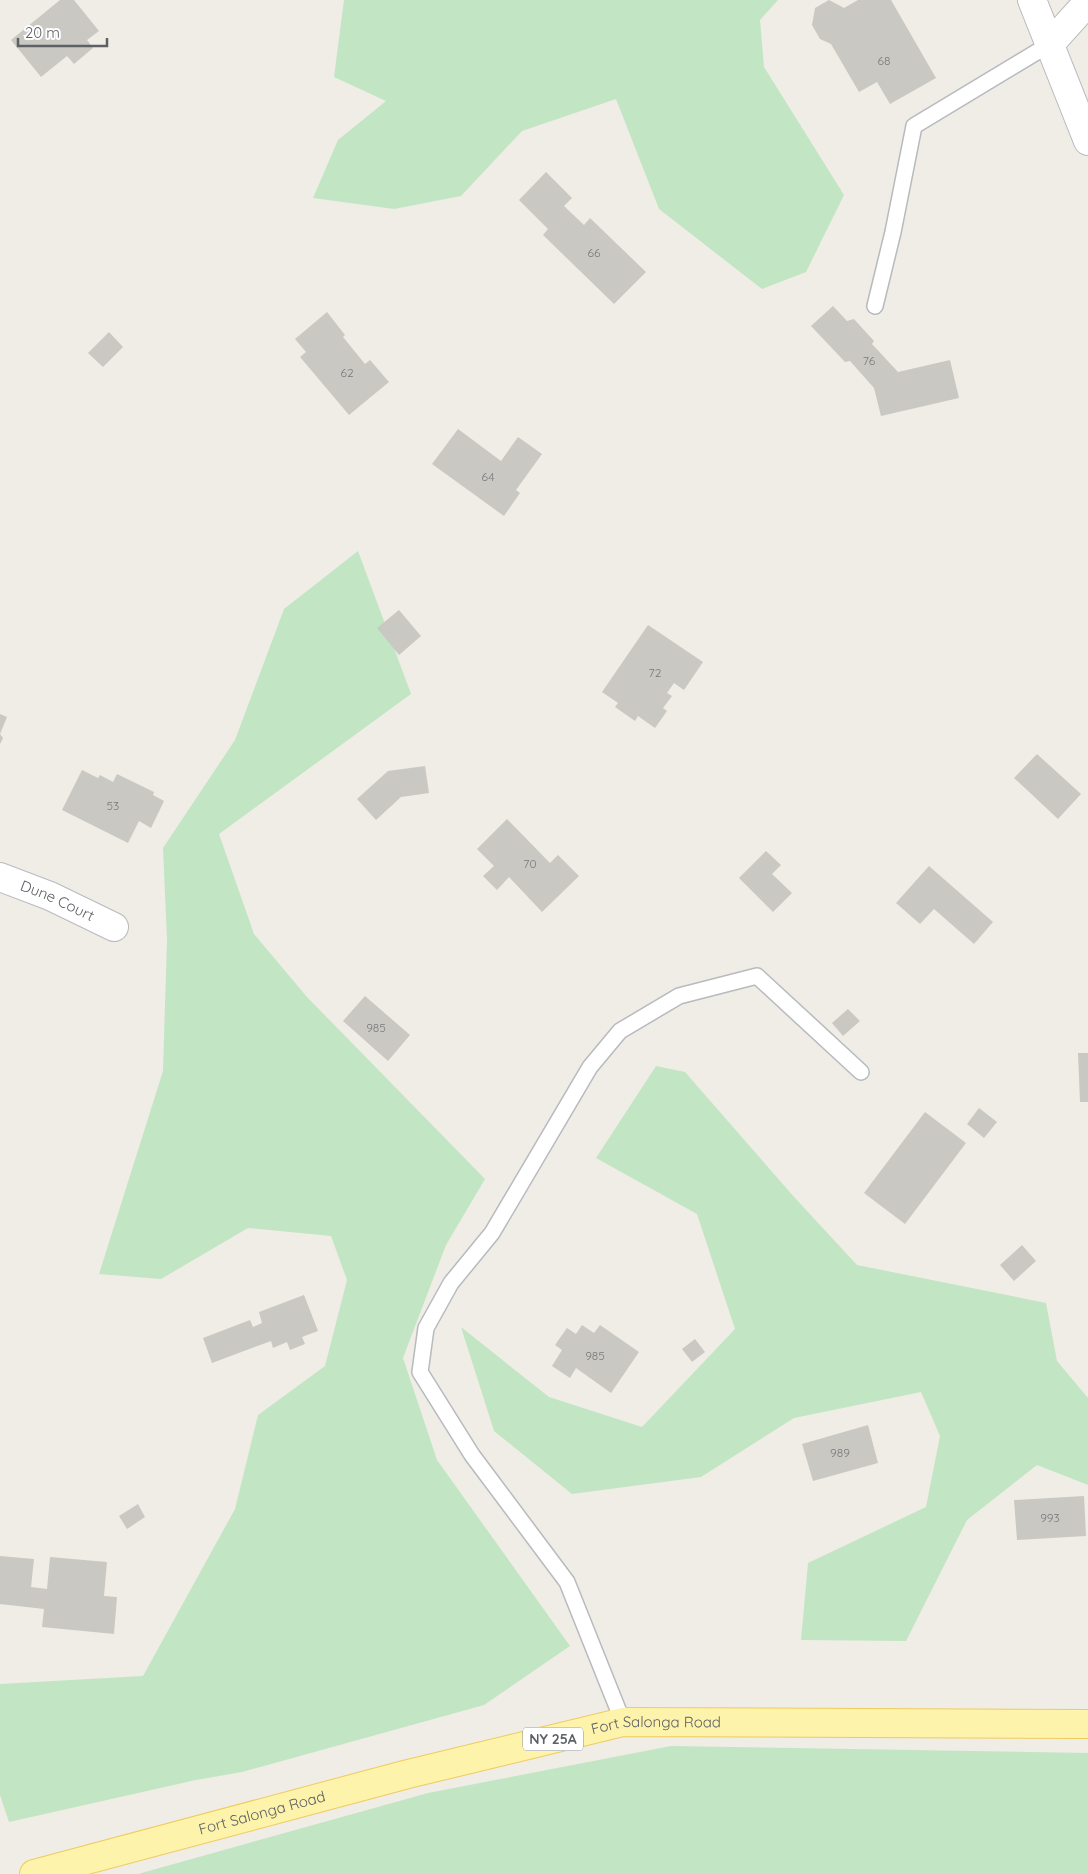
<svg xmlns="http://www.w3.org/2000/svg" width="1088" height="1874" font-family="Quicksand,sans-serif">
	<rect width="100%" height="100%" fill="#efede5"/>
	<path fill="#c2e6c3" d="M344,0H778L760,20L764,67L844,195L806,272L762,289L659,209L616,99L522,131L461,196L394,209L313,198L338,140L386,101L334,77Z
		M358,551L411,694L219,834L254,934L307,997L485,1179L446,1245L403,1358L437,1460L570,1646L484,1705L242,1772L196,1780L9,1822L0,1795V1684L143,1676L235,1509L258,1415L325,1366L347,1280L331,1236L248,1228L161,1279L99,1274L163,1071L167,940L163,848L235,740L284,609Z
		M656,1066L685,1072L795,1198L857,1265L1046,1303L1057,1361L1088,1398V1485L1037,1465L967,1520L906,1641L801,1640L808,1563L926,1507L940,1436L921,1392L794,1418L701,1477L572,1494L494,1431L461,1327L549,1397L642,1427L735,1329L697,1214L596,1158Z
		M671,1746L1088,1753V1874H138L428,1793Z"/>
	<path fill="#cac8c2" d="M60,0H74L99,31L87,40L93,48L74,64L67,56L41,77L11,40Z
		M829,0L844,8L858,0H891L936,78L890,104L877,82L859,92L831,44L820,39L812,25L815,8Z
		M546,172L572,198L564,206L584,225L590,218L646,272L614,304L543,235L548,229L519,200Z
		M833,306L847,321L854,319L874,341L872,344L898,372L950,360L959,398L881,416L874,388L850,361L845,362L811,326Z
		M327,312L345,335L343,337L365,364L370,360L389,382L349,415L300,357L306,352L295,339Z
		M109,332L123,347L103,367L88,353Z
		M458,429L501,461L518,437L542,454L516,490L520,493L504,516L432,464Z
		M399,610L421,636L399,655L377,628Z
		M648,625L703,662L684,690L674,683L667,693L672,696L663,708L667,711L655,728L638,716L635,721L615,707L618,703L602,692Z
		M0,714L7,717L0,734L3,738L0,744Z
		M1037,754L1081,794L1058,819L1014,778Z
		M425,766L429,793L401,797L376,820L357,799L388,771Z
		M82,770L98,778L100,775L113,782L117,774L154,792L153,795L164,801L151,828L139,821L128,843L62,810Z
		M507,819L550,863L558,855L579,876L542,912L509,877L497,890L483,876L494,866L477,849Z
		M766,851L781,865L772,874L792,893L773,912L739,878Z
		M929,866L993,922L974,944L934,909L920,924L896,903Z
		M365,996L410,1035L388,1061L343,1021Z
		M848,1009L860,1021L843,1036L832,1023Z
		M1078,1053H1088V1102H1080Z
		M979,1108L997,1122L984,1138L967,1124Z
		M925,1112L966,1143L905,1224L864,1193Z
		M1022,1245L1036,1261L1014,1281L1000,1265Z
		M304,1295L318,1331L302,1337L305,1344L290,1350L287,1342L273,1348L271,1341L212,1363L203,1338L250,1320L253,1327L262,1323L259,1312Z
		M582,1325L594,1333L600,1325L639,1352L611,1393L576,1368L570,1378L552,1366L562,1350L555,1345L567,1328L576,1334Z
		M695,1339L705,1352L692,1362L682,1349Z
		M868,1425L878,1463L813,1481L802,1444Z
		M1084,1496L1086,1536L1017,1540L1014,1500Z
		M138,1504L145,1517L127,1529L119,1516Z
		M0,1556L34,1559L31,1587L47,1589L50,1557L107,1562L104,1596L117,1597L114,1634L42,1627L44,1609L0,1604Z"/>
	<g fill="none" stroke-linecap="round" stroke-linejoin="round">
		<defs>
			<path id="service" d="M875,306L893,232L914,126L1050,44
				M623,1722L567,1582L472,1455L420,1372L426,1328L451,1283L492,1233L590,1067L620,1031L679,996L757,976L861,1072"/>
			<g id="minor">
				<path d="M1050,44L1088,2"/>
				<path id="s1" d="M0,877L50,896L114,927"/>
			</g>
			<path id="tertiary" d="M1032,0L1088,141"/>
			<g id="primary">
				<path id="s2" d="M34,1874L408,1774L623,1722L1088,1724"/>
			</g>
		</defs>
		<use href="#service" stroke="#b7babe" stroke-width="18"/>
		<use href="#minor" stroke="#b7babe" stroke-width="30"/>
		<use href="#tertiary" stroke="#b7babe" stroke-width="30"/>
		<use href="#primary" stroke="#efcb5d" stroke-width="30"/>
		<use href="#service" stroke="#fff" stroke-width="15"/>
		<use href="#minor" stroke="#fff" stroke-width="28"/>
		<use href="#tertiary" stroke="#fff" stroke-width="28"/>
		<use href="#primary" stroke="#fef3ab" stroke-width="28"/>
	</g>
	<g text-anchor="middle" stroke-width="5" stroke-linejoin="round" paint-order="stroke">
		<g font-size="12" fill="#787a7c">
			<text x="884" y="65">68</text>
			<text x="594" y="257">66</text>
			<text x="869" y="365">76</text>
			<text x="347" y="377">62</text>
			<text x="488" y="481">64</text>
			<text x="655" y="677">72</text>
			<text x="113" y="810">53</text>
			<text x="530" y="868">70</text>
			<text x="376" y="1032">985</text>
			<text x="595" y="1360">985</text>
			<text x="840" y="1457">989</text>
			<text x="1050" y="1522">993</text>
		</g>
		<rect fill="#fff" stroke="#8e9093" stroke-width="1" x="523" y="1727.5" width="60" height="23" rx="4"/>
		<g font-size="14" font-weight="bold" fill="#5d6065">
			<text x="553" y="1744">NY 25A</text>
		</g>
		<g font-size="15" fill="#5d6065" stroke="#fff">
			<text dy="5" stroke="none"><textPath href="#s1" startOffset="62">Dune Court</textPath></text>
			<text dy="5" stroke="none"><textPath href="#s2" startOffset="641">Fort Salonga Road</textPath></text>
			<text dy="5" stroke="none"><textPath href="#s2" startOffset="236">Fort Salonga Road</textPath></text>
		</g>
	</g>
	<path d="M18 38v8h89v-8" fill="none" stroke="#5d6065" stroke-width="2.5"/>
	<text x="25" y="38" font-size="15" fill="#5d6065" stroke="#ffffff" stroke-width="4" paint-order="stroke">20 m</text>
</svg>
